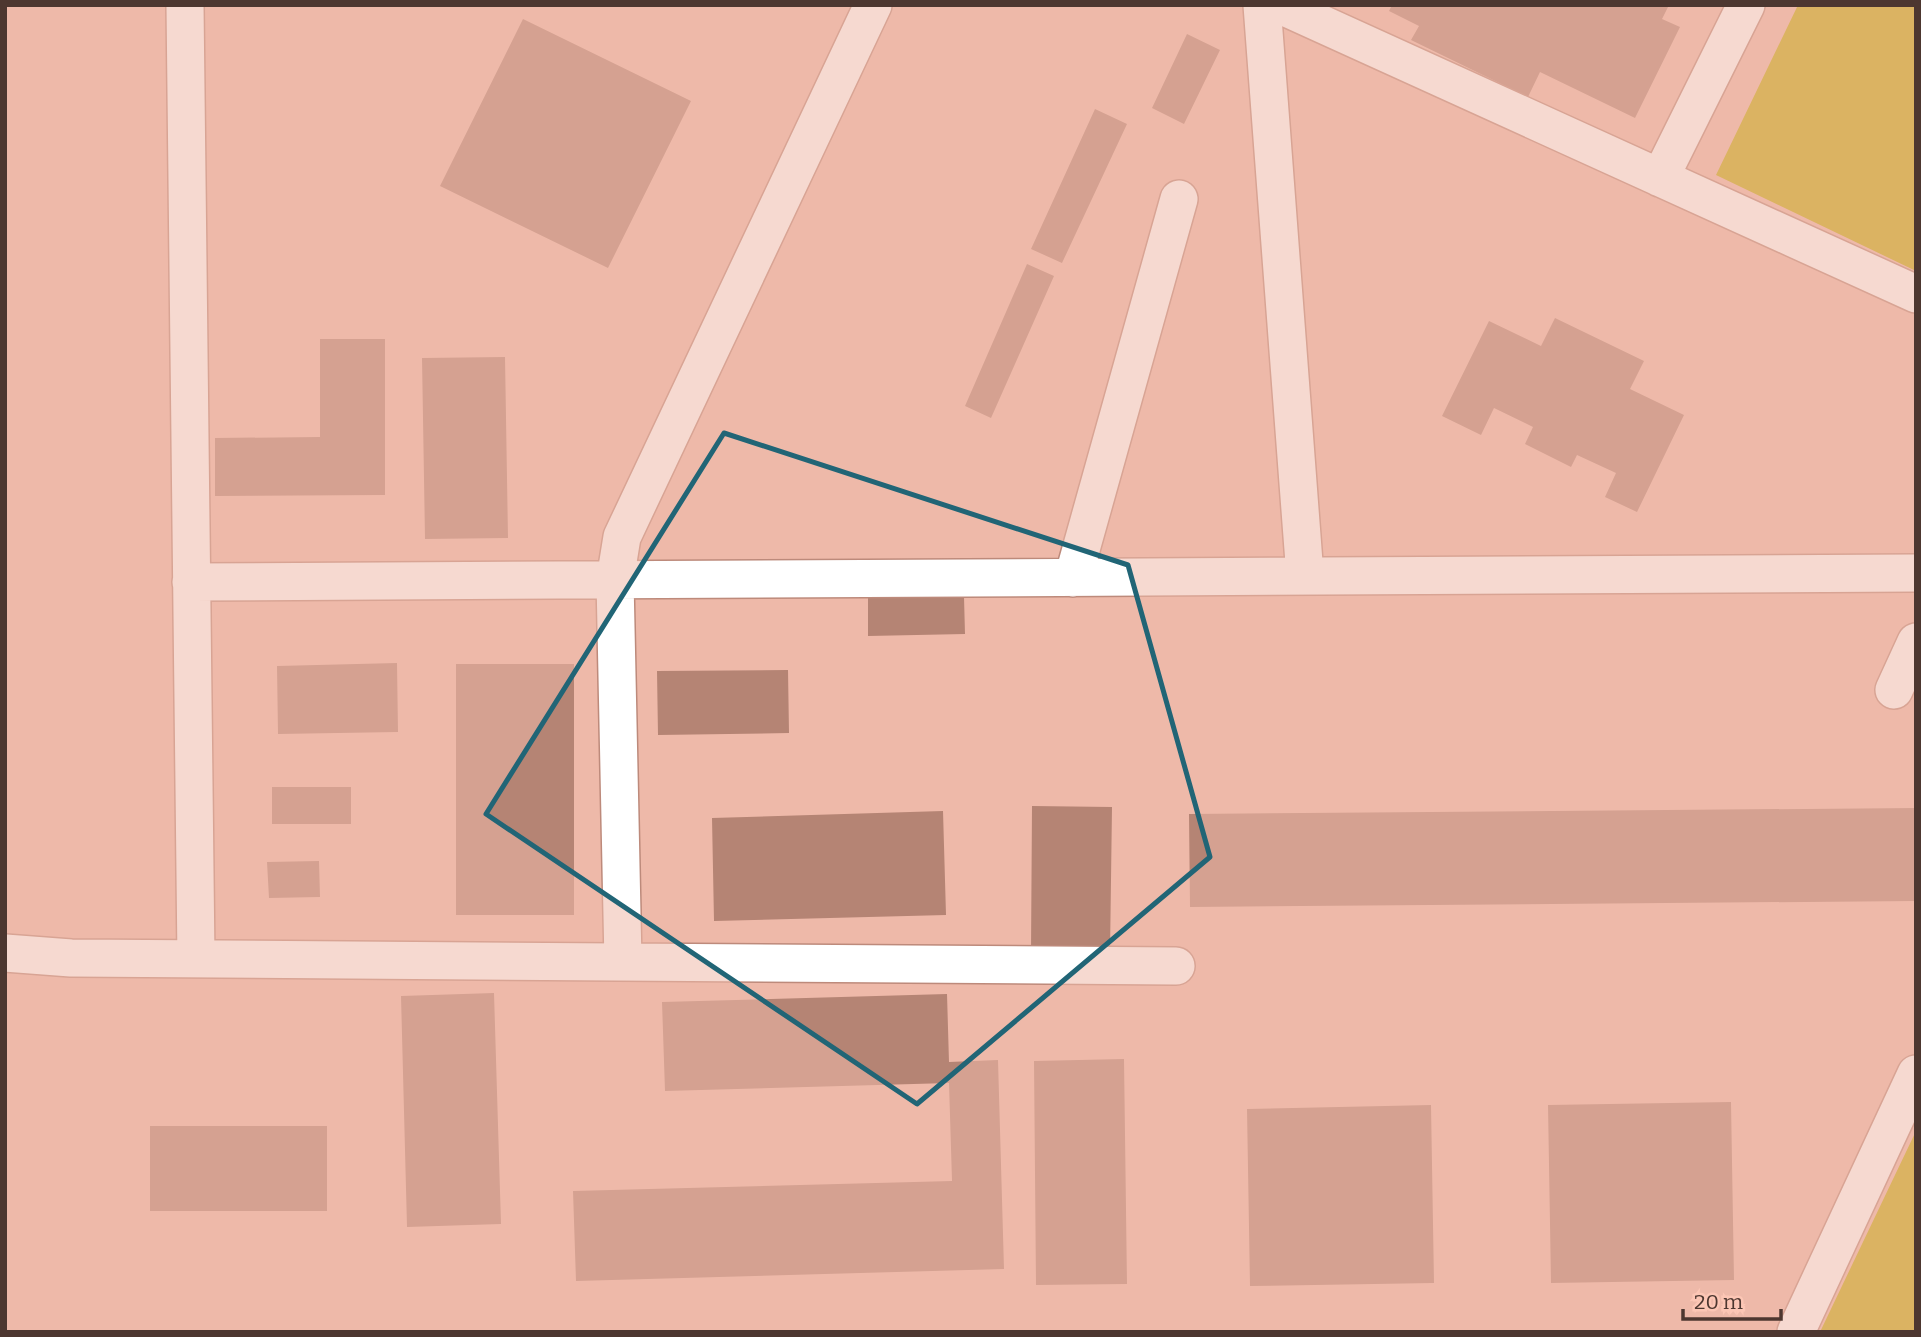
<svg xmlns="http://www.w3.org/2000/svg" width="1921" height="1337" font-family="Bitter,serif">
	<rect width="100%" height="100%" fill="#eeb9a9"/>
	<path fill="#c3aa0d" d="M1798,5H1916V271L1716,175Z
		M1916,1131V1332H1820Z"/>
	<path fill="#b58474" d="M1392,5H1669L1662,19L1680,27L1635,118L1540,72L1528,97L1411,40L1419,26L1389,11Z
		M523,19L691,101L608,268L440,186Z
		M1187,34L1220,50L1184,124L1152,108Z
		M1095,109L1127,124L1062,263L1031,249Z
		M1027,264L1054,276L991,418L965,406Z
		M1555,318L1644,361L1630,389L1684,415L1637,512L1605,497L1616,473L1577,455L1571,467L1525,444L1533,427L1494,408L1481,435L1442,416L1489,321L1541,346Z
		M320,339H385V495L215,496V438L320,437Z
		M505,357L508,538L425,539L422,358Z
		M964,597L965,634L868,636V598Z
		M397,663L398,732L278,734L277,666Z
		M456,664H574V915H456Z
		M788,670L789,733L658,735L657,671Z
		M272,787H351V824H272Z
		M1032,806L1112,807L1110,952L1031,951Z
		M1916,808V901L1190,907L1189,814Z
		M943,811L946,915L714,921L712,818Z
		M319,861L320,897L269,898L267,862Z
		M494,993L501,1224L407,1227L401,996Z
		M947,994L949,1062L998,1060L1004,1269L576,1281L573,1191L952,1181L949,1083L665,1091L662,1002Z
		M1124,1059L1127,1284L1036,1285L1034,1061Z
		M1731,1102L1734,1280L1551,1283L1548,1105Z
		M1431,1105L1434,1283L1250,1286L1247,1109Z
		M150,1126H327V1211H150Z"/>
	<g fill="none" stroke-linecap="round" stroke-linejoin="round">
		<defs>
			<path id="minor" d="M185,5L196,959
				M1262,5L1305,576
				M1280,5L1916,294
				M1660,178L1746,5
				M1073,578L1179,199
				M191,582L1916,573
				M1894,690L1916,642
				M5,953L71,958L1176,966
				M623,962L615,580L622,537L873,5
				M1796,1332L1916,1074"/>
		</defs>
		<use href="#minor" stroke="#bd8a7b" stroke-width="40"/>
		<use href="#minor" stroke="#fff" stroke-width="37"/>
	</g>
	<path d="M0 0H1921V1337H0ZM724,433L1128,565L1210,857L917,1104L486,814Z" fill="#eeb9a9" fill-opacity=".55" fill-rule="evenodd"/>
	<path fill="none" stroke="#216576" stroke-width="5" stroke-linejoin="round" d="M724,433L1128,565L1210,857L917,1104L486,814Z"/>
	<rect width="1921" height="1337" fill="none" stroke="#4d3730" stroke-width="14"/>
	<path d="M1683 1309v10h98v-10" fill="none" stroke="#4d3730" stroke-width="3.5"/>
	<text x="1694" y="1309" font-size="21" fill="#4d3730" stroke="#fcc6b5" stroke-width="5" paint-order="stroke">20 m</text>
</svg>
